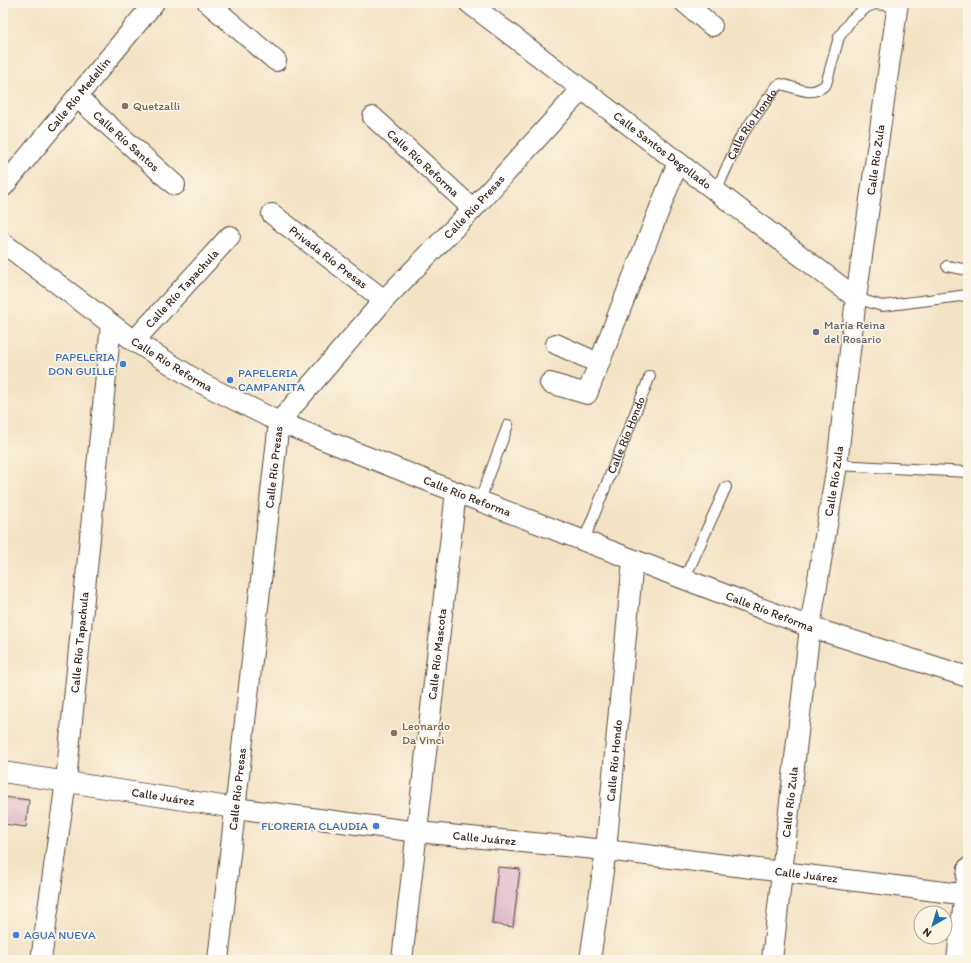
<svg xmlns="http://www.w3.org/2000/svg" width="971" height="963" font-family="Itim,sans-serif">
	<rect width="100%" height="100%" fill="#fcf5e5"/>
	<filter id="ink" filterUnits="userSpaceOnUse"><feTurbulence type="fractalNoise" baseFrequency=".025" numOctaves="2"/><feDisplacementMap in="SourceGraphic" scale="8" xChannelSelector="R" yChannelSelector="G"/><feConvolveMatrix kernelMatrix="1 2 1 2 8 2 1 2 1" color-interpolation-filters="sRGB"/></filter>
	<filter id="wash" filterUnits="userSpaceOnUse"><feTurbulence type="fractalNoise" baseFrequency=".012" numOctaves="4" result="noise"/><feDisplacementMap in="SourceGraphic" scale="16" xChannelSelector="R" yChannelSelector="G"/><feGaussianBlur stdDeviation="0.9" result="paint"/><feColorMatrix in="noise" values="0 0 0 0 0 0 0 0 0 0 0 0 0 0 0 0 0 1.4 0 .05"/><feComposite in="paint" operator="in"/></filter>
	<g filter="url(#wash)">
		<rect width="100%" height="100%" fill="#f3e3c5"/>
		<g id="blocks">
			<path fill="#d6aac3" d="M3,797L29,800L26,827L3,824Z
				M498,867L520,869L513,927L492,924Z"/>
		</g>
	</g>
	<g filter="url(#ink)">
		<use href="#blocks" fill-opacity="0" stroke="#574637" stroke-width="1"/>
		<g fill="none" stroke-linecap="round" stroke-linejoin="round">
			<defs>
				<g id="lane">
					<path id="s1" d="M716,191L741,136L777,86L781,84C798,88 812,98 826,84L839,37L851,20L867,7L875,4L897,6"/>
					<path d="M947,266L968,270"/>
					<path d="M856,298L882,306L968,295"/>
					<path d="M837,465L968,472"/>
					<path d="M480,500L508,425"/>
					<path id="s2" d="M584,540L650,376"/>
					<path d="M684,580L726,487"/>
				</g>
				<g id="street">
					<path d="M208,3L276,61"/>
					<path id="s3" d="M469,3L856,298"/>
					<path d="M685,3L712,26"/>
					<path id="s4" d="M77,97L175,185"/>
					<path id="s5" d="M373,117L473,209"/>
					<path id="s6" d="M3,187L154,3"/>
					<path id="s7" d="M272,214L384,300"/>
					<path id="s8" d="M3,243L134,341L201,383L279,422L456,492L810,627L968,677"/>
					<path id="s9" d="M134,341L230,236"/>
					<path d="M556,344L598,363"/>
					<path d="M550,383L587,394L678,162"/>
					<path id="s10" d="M3,772L235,808L418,832L606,850L968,895"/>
					<path id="s11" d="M41,960L66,781L111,324"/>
					<path id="s12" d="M218,960L279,422L384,300L473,209L582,89"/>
					<path id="s13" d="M402,960L456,492"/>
					<path id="s14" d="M590,960L606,850L633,560"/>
					<path id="s15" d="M772,960L810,627L837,465L856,298L898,3"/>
					<path d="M957,960L968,868"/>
				</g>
			</defs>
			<use href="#lane" stroke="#574637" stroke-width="12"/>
			<use href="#street" stroke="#574637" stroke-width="22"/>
			<use href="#lane" stroke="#fff" stroke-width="10"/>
			<use href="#street" stroke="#fff" stroke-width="20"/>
		</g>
	</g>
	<g fill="#8d6e63" stroke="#fcf5e5" stroke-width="1.5">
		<circle cx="125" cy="106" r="4"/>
		<circle cx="394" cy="733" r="4"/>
	</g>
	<circle fill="#6b7280" stroke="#fcf5e5" stroke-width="1.5" cx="816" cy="332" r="4"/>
	<g fill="#3f7fe0" stroke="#fcf5e5" stroke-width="1.5">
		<circle cx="123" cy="364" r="4"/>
		<circle cx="230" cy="380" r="4"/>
		<circle cx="376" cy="826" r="4"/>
		<circle cx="16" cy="935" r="4"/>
	</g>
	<g text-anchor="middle" stroke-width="3.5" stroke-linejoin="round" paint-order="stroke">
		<g font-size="12" fill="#3b2a1e" stroke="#fcf5e5">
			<text dy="4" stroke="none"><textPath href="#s6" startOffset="119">Calle Río Medellín</textPath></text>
			<text dy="4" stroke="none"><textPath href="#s1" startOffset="76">Calle Río Hondo</textPath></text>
			<text dy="4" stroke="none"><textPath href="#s4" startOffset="66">Calle Río Santos</textPath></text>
			<text dy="4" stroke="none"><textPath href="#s3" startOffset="243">Calle Santos Degollado</textPath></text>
			<text dy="4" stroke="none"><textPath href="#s15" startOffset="807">Calle Río Zula</textPath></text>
			<text dy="4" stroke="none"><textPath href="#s5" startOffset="68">Calle Río Reforma</textPath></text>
			<text dy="4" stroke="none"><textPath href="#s12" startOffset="832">Calle Río Presas</textPath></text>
			<text dy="4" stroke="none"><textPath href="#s7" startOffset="71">Privada Río Presas</textPath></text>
			<text dy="4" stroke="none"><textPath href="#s9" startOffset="71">Calle Río Tapachula</textPath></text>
			<text dy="4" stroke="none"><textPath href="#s8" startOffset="208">Calle Río Reforma</textPath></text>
			<text dy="4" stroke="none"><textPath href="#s2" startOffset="113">Calle Río Hondo</textPath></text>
			<text dy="4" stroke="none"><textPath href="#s12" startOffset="496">Calle Río Presas</textPath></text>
			<text dy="4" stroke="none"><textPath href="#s15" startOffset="483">Calle Río Zula</textPath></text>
			<text dy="4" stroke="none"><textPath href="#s8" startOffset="532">Calle Río Reforma</textPath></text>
			<text dy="4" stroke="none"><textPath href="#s8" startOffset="856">Calle Río Reforma</textPath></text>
			<text dy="4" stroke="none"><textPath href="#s11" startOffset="320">Calle Río Tapachula</textPath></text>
			<text dy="4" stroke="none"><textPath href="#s13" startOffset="308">Calle Río Mascota</textPath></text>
			<text dy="4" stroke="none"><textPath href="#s14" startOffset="201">Calle Río Hondo</textPath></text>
			<text dy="4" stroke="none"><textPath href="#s12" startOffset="172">Calle Río Presas</textPath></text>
			<text dy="4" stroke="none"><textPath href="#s10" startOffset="162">Calle Juárez</textPath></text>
			<text dy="4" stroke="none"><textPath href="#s15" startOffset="159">Calle Río Zula</textPath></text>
			<text dy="4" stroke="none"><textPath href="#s10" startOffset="486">Calle Juárez</textPath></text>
			<text dy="4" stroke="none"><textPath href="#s10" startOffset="810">Calle Juárez</textPath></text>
		</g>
		<g font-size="12" fill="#785e54" stroke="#fcf5e5" text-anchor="start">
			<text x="133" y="110">Quetzalli</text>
			<text x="402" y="730">Leonardo<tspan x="402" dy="14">Da Vinci</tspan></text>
		</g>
		<g font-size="12" fill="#5b616d" stroke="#fcf5e5" text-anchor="start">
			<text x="824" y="329">María Reina<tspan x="824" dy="14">del Rosario</tspan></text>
		</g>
		<g font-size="12" fill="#366cbe" stroke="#fcf5e5" text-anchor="end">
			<text x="115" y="361">PAPELERIA<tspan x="115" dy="14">DON GUILLE</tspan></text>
			<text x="238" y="377" text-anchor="start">PAPELERIA<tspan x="238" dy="14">CAMPANITA</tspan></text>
			<text x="368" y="830">FLORERIA CLAUDIA</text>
			<text x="24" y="939" text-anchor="start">AGUA NUEVA</text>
		</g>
	</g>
	<rect width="971" height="963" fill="none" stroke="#fcf5e5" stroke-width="16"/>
	<g transform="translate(933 925) rotate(218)"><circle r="19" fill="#fcf5e5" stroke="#afa495"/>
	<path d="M0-3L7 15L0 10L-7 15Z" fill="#1f6fb2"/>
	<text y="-6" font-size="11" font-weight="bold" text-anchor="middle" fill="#3b2a1e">N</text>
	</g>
</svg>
